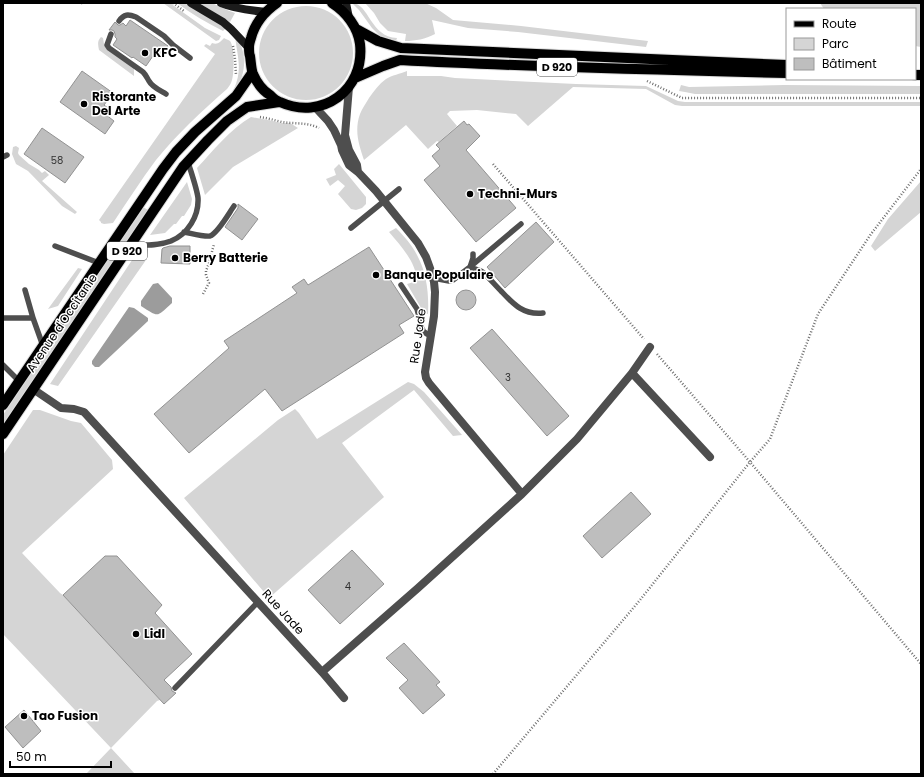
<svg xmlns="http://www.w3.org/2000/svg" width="924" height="777" font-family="Poppins,sans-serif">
	<rect width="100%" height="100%" fill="#fff"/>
	<path fill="#d5d5d5" d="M163,3H170L205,28L221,36L219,40L216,41Z
		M177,3H186L205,15L226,28L223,31C207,23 192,14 177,3Z
		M199,3H212L227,10L235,13L230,22Z
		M352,3C369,3 370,37 397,38L396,41L387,39L380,36L372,28L359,10Z
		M365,3H425L436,8L453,20L521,26L648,41L646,47L518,32L468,28L432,20L435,34C425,39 416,41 405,41L406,34L388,31L380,23L374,13Z
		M820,3H921V47L915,46V9H824Z
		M259 53a47 47 0 1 1 94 0a47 47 0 1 1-94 0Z
		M235,36C248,51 246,73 236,90L234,89C243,69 237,55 235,36Z
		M101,37L103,38L104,44L108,50L134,68V76L99,50C98,45 97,41 101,37Z
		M224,38C225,39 229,40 230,41C235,47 234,73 232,80C231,84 229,86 227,89C202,111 177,134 156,160C141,180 127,202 113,223L104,224L101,223V222L99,220L215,54L204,46L206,44L210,46L212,43C218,45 220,42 224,38Z
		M407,71V76H441L455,78L576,84L646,86L678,101L685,102H921V106H682L675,105L646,89L573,87L528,126L516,114L477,110L450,111L447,114L457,126L439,142L437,141L428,149L406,125L364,160C359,145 354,131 360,114C362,109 366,103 369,98C374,91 379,84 386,79C392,75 400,74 407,71Z
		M681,85L689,87L784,85L921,86V94H695L685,92L679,91Z
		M251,117L268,120L282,123H290L298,128L233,167L205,195L197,168C213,151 230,129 251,117Z
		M16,146L19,148L18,153L19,155L29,164L39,170L42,173L45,171L49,175L42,181L77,212L75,214L62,206L28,171L16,164L12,154L13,147Z
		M339,164L366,197V204L362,208L356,210L351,209L338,194L345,186L338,180L330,186L326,179L336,175L334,169Z
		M921,181V212L875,251L871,246L888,219Z
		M187,182L192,199L191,205L184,216H182L176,224H174L165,233L150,235Z
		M143,207L148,210L3,424V415Z
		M396,228C404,236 412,245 417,255C427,273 429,295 428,314L424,313L407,284L417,281C416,262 401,246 389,232Z
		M140,248L148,249L146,260L58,386L50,384Z
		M78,268L82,269L58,306L48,309Z
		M408,382L414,384L424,392L462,435L453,436L414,390L342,443L384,497L269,598L184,498L278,420L295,409L299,413L317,439Z
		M33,410H40L71,421L81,423L112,460L113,469L22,553L60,593L63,595L160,700L157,701L111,748L135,774H86L111,748L3,634V455Z"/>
	<path fill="#9c9c9c" d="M158,283L172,298V303C156,317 160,318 141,306V301L153,284Z
		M129,307L134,308L148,318V321L99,367H95L92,364V361Z"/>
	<path fill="#bebebe" stroke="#929292" d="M130,20L168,46L160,57L155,53L146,66L133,57L132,58L113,45L117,39L115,37V34L114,31L112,30H109L115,22L118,25H120L123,23L126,26Z
		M82,71L113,93L104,105L109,109L105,114L114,121L105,134L60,102Z
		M464,121L467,125L469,124L480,136L466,150L516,208L476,242L424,180L440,166L432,156L440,149L436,145Z
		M42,128L84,157L65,183L24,154Z
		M238,204L258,219L242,240L225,227L238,208Z
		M536,222L554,242L505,288L487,267Z
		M170,246H190V264L161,263L162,249L163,248Z
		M369,247L414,316L399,325L404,333L282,411L265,389L189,453L154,414L229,348L224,341L297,293L292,287L304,279L308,285Z
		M456 300a10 10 0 1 1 20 0a10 10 0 1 1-20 0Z
		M492,329L569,416L547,436L470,348Z
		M631,492L651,514L602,558L583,536Z
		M352,550L384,584L340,624L308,590Z
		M105,556H117L162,605L155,613L192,654L164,680L171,687L172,691L176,693L164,704L63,595Z
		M404,643L440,682L436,685L445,695L423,714L399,688L408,680L386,658Z
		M24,710L41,731L23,748L5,727Z"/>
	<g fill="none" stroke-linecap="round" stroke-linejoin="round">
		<defs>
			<path id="primary" d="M277,3C264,12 255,23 251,38C250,41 249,44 249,47C249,50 249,54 250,56C251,62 251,69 253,74C257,83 262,90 270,95C273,98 276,101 280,102C322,121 365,90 360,44C358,27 346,12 332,3
				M356,29L378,41L401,48L787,65
				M915,75H921
				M355,78L383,66L400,60C529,67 658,70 787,73
				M3,405L163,169L176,152L195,132L236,96L252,73
				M3,434L183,167L208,140L227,121L247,107L279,102"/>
		</defs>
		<use href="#primary" stroke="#dbdbdb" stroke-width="12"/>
		<path stroke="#707070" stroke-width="2.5" stroke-dasharray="1 2" stroke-linecap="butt" d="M82,3L83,4
			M173,3L184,11
			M233,46L235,59L236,75
			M647,81L682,98H921
			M260,117C267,118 274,120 282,122C294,124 307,122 319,128
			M493,164L644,339
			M203,294L209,283L206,275V271L209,263L214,244
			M657,354L750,462L921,664
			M493,774L640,600L750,462L770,439L818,314L871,234L921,169"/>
		<path stroke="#4e4e4e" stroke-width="5.5" d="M119,21C124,14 128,14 136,17L164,36L173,45L190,58
			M111,34L107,45L109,48L143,72C146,75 147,78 149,81C152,87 161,91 166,94
			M3,157L7,155
			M351,228L399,189
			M184,232C190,233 204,237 210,236C218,233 229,213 234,206
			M131,245C144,245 158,246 171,241C188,234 199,216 198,198C197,189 191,172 188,162
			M55,246L99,263
			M470,267L481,271L484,273C490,279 496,286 502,292C514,305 524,315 543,313
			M470,267L521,224
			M433,278L449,281L453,280L470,267L473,258V254
			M401,285L417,309L423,331L427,334L431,335
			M25,290L33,318
			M3,318H33L43,346
			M3,365L19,381
			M175,688L258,602"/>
		<path stroke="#4e4e4e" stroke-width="8" d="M349,87L345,135L349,150L357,165L358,172
			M315,107L328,121L334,130L341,145L342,150L349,165L358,172L376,191L418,243L426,257L430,268L434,282L435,292L434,316L425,372L426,378L429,383L522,494
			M632,373L710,457
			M33,389L61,408L74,409L84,412L322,672L344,698
			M322,672L418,588L522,494L577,439L632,373L650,347"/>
		<path stroke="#1b1b1b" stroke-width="8" d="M191,3L223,22L231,29L248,47
			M221,3C235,9 250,10 265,12
			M346,3L349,18"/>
		<use href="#primary" stroke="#000" stroke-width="10"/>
	</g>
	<g fill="#000" stroke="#fff" stroke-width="1.5">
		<circle cx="145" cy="53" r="4"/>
		<circle cx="84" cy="104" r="4"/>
		<circle cx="470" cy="194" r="4"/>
		<circle cx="175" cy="258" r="4"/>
		<circle cx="376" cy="275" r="4"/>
		<circle cx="136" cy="634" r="4"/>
		<circle cx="24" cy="716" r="4"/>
	</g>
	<g text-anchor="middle" stroke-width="3" stroke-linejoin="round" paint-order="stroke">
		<g font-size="10" fill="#303030">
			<text x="57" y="164">58</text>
			<text x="508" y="381">3</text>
			<text x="348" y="590">4</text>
		</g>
		<g fill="#fff" stroke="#4c4c4c" stroke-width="1">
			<rect x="537" y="58" width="40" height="18" rx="3"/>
			<rect x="107" y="242" width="40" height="18" rx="3"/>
		</g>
		<g font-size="11" font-weight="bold" fill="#000">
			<text x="557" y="71">D 920</text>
			<text x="127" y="255">D 920</text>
		</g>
		<g font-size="12" font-weight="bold" fill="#000" stroke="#fff" text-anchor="start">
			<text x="153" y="57">KFC</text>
			<text x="92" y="101">Ristorante<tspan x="92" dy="14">Del Arte</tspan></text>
			<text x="478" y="198">Techni-Murs</text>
			<text x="183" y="262">Berry Batterie</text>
			<text x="384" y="279">Banque Populaire</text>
			<text x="144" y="638">Lidl</text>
			<text x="32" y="720">Tao Fusion</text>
		</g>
		<g font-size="12" fill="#000" stroke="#fff">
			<text transform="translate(62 323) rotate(-56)" y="4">Avenue d'Occitanie</text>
			<text transform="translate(418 336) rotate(-82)" y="4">Rue Jade</text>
			<text transform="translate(283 612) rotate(48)" y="4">Rue Jade</text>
		</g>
	</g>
	<rect width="924" height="777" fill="none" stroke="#000000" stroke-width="8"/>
	<rect x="786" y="8" width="130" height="72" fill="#ffffff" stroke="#999999"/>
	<rect x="794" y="21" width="20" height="6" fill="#000000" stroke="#999999"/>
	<text x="822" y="28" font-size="12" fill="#000000">Route</text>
	<rect x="794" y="38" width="20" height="12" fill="#d5d5d5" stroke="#999999"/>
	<text x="822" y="48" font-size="12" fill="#000000">Parc</text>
	<rect x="794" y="58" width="20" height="12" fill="#bebebe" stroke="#999999"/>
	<text x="822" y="68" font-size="12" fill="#000000">Bâtiment</text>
	<path d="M10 761v6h101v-6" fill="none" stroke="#000000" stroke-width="2"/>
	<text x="16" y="761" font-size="12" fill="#000000" stroke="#ffffff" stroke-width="3" paint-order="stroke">50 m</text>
</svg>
